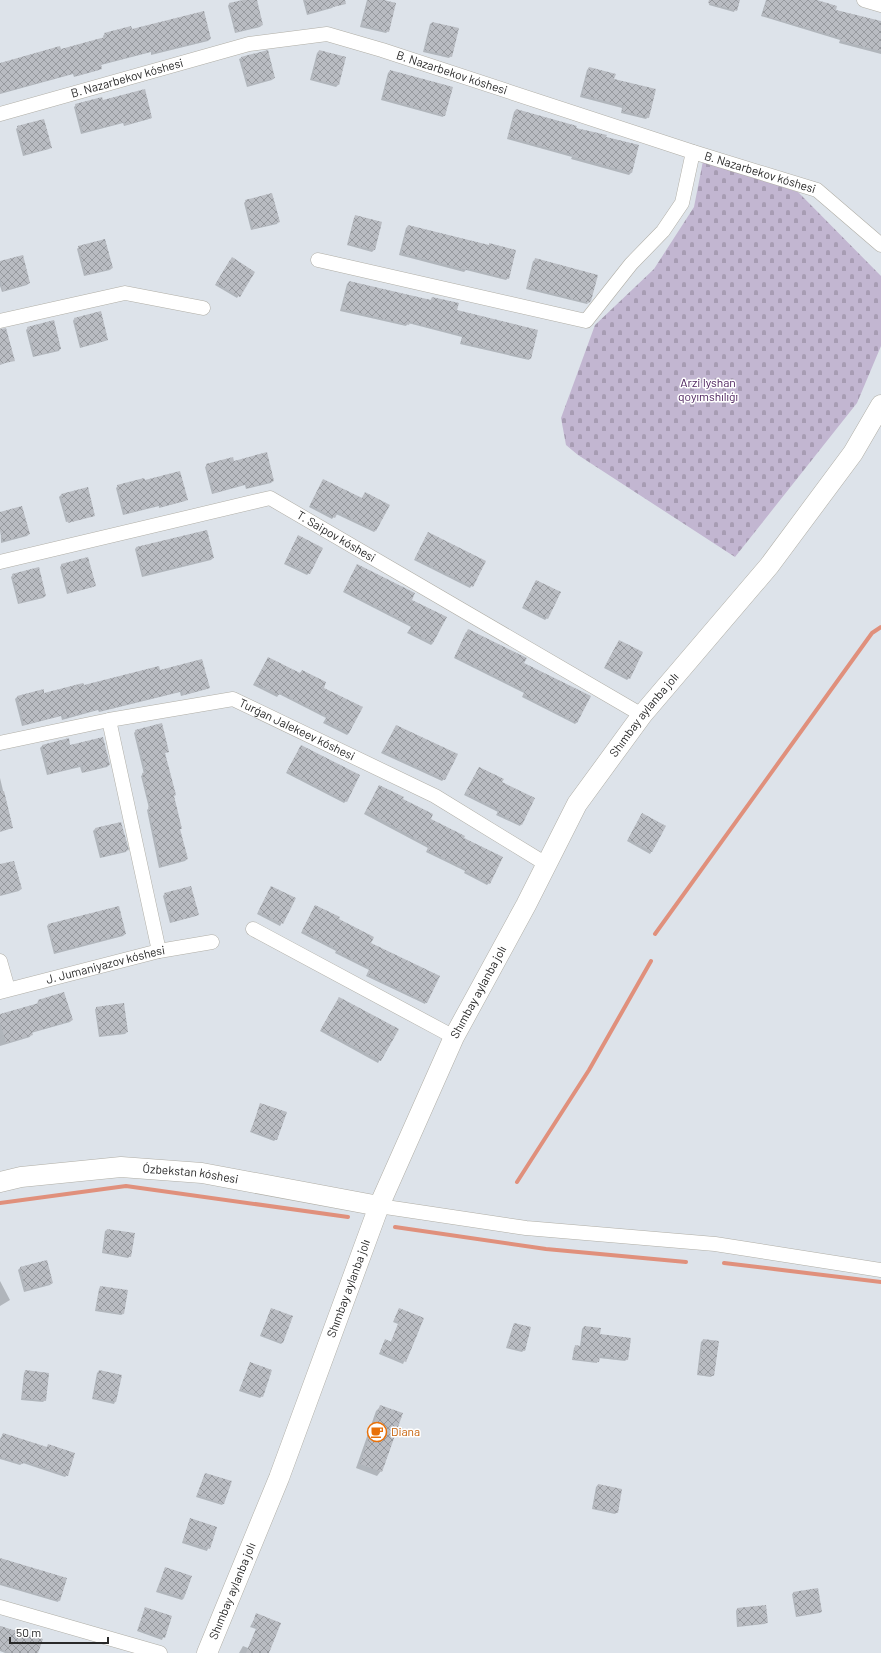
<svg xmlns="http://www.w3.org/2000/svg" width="881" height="1653" font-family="Barlow,sans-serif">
	<defs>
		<pattern id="cemetery-stones" width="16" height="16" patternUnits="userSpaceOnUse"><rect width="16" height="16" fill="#c2b6d1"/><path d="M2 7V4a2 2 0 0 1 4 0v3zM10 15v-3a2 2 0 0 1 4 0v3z" fill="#a79cb3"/></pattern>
		<pattern id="building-cross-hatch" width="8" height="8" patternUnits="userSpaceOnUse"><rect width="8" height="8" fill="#b9bcc2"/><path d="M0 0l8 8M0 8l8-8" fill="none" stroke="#96999e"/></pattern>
	</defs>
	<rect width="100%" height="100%" fill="#dde3ea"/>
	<path fill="url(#cemetery-stones)" d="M703,161L798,192L881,276V346L857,403L735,557L578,455L566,445L561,418L595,325L654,269L694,207Z"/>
	<path fill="#0003" d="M247,0H256L262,25L260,27L235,33L228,6L229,4Z
		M303,0H333L334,6L332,8L307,15Z
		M367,0H380L388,31L386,33L360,27Z
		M710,0H739L734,12L709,5Z
		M766,0H813L835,10L881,22V54L839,43L840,40L761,16Z
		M432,23L451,56L449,58L423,52L430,24Z
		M131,30L210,39L208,41L151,55V52L101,65V68L99,70L74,77L73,74L0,94V64L104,39L103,36L105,34Z
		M319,51L345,57L338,85L336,87L310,80L317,53Z
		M241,58L274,78L272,80L247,87L239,59Z
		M589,68L648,117L646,119L621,113L622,108L580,97L587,70Z
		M390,71L444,115L443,117L381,100L388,73Z
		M102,101L151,117L149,119L124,126L123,123L81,134L74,107L76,105Z
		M516,110L605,137L638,145L631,173L629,175L571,159L572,157L507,139L514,112Z
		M18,127L50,147L49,149L23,156L16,129Z
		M246,201L278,222L277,224L251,230L244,203Z
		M356,216L381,222L374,250L372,252L347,245L354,218Z
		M408,226L488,246L489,245L508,278L506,280L466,270L464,272L399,255L406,228Z
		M79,247L112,268L110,270L84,276L77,249Z
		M230,260L254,272L237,298L215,285Z
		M535,260L588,303L587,304L526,289L533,261Z
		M0,262L29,283L27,285L2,292L0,286Z
		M349,282L430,301L432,298L456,311L530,358L529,360L460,344L462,337L408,323L406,326L340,311L347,284Z
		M74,319L107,340L105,341L80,348L73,321Z
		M28,328L60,349L59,351L33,357L26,330Z
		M0,335L13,360L0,365Z
		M233,462L273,481L271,483L246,489L245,485L212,494L205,467L207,465Z
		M322,482L361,499L365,494L375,531L374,532L336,514L332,519L309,507Z
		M118,486L187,499L185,501L159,508V506L123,515L116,488Z
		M61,495L93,515L66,522L59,497Z
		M0,513L29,534L27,536L1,543Z
		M427,535L485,561L470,588L414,560Z
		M298,536L309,573L307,575L284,564Z
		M136,548L213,558L211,560L142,577L135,549Z
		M62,565L94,586L93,587L67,594L60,567Z
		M357,565L410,600L433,643L431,645L407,633L411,627L343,592Z
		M13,575L45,596L43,598L18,604L11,577Z
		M536,581L547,618L545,620L522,608Z
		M466,632L523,664L577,722L575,724L522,697L524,693L454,658Z
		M619,641L629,678L627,680L604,668Z
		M268,658L299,674L302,671L322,688L361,707L349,733L347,735L323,723L326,718L279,694L277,697L253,685Z
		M159,671L209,687L207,689L181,696L180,692L99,712L98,710L62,720L61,716L22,726L15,699L17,697L43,691L44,694Z
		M396,726L444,779L442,781L381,753Z
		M136,731L168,751L164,754L181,828L179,830L187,859L185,861L159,868L147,810L149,808L141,776L144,774L134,733Z
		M68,739L70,746L109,765L107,767L82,773L80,767L47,775L40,748L42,746Z
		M301,746L346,801L344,803L286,773Z
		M479,768L521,824L520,826L496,815L498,812L464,795Z
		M0,778L12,828L0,832Z
		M379,786L429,819L463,838L489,883L487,885L464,873L465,871L426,852L428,848L364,814Z
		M642,814L665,827L650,854L627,841Z
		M121,823L127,850L126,852L100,858L93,831L95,829Z
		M0,865L21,889L19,891L0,896Z
		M271,887L295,898L280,926L257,914Z
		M165,894L198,914L196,916L170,923L163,896Z
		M315,906L337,920L369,944L426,1002L425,1004L366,976L369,970L335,953L336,951L301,933Z
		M48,925L125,934L123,936L54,954L47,926Z
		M338,1000L397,1029L378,1063L320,1031Z
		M38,1001L72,1020L70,1022L31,1033L30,1037L0,1046V1015L37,1004Z
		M97,1008L127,1032L125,1034L99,1037L95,1009Z
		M261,1104L276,1139L274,1141L250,1132Z
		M107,1230L130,1256L128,1258L102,1253L105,1231Z
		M47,1262L52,1283L50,1285L24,1292L18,1270L20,1268Z
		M0,1281L10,1300L0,1306Z
		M101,1287L123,1314L121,1315L95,1311L99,1289Z
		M271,1309L283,1342L281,1344L260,1336Z
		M399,1309L423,1318L403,1364L379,1354L385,1340L391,1342L398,1324L393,1322Z
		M514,1324L524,1350L522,1352L506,1348L513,1326Z
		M584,1327L599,1334L627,1359L625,1361L599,1358L597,1363L572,1360L574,1348L576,1346L580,1347L582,1329Z
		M703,1340L713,1375L711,1377L697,1375L701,1342Z
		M250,1363L262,1396L260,1398L239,1391Z
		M26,1371L45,1400L43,1402L21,1400L24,1373Z
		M99,1371L121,1376L115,1402L114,1404L92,1399L97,1373Z
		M381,1406V1471L377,1476L356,1468L376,1411Z
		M3,1434L46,1448L48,1446L67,1475L65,1477L23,1463L20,1465L0,1459V1439Z
		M205,1474L224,1503L222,1505L196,1497Z
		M598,1485L617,1512L615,1514L592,1509L596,1487Z
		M190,1519L216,1527L207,1551L182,1543Z
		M0,1559L59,1600L58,1602L0,1585Z
		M165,1568L184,1598L182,1600L156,1592Z
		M794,1593L821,1612L819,1613L796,1617L792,1594Z
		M145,1608L171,1616L162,1640L137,1631Z
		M737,1609L767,1622L765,1624L737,1627L736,1611Z
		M257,1614L268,1653H239L243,1646L248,1648L256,1629L250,1627Z
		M0,1626L41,1640L37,1653H5L0,1651Z"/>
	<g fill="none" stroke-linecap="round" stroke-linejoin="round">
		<path stroke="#e0907c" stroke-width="4" d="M655,934L872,633L881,627
			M517,1182L589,1070L651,961
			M0,1203L126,1186L348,1217
			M395,1227L546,1249L686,1262
			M724,1263L881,1282"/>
	</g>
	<path fill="url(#building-cross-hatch)" d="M243,0H257L263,25L236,32L229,3Z
		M305,0H345L346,4L308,13Z
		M368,0H384L396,3L389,32L362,25Z
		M709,0H740L737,11L708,3Z
		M767,0H817L837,6L836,10L881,21V51L841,41V38L762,15Z
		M204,11L211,39L153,53V51L101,64L102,69L76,76L75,73L0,93V63L60,46L61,49L105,37L104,33L131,26L132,29Z
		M432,22L459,28L452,57L425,50Z
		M268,50L275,78L248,85L241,57Z
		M319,50L346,57L339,85L312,79Z
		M589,67L616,74L614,79L656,89L649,118L622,111L624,106L582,95Z
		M390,70L453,87L445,116L383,98Z
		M145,89L152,118L125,125V122L83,132L75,104L102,97L103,100Z
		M516,109L577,126L576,128L607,135L606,137L639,145L632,173L573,157V155L508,137Z
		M44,119L52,148L25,154L17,126Z
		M272,193L280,222L253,229L245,200Z
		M355,215L382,222L375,250L348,244Z
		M408,225L489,245V243L516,250L509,279L467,268V270L401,253Z
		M105,239L113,268L86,275L78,246Z
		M23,255L30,283L3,291L0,278V261Z
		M232,257L255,272L240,297L216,283Z
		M535,258L598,275L591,301L589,303L527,287Z
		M349,281L431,300L432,297L459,303L457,310L538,330L531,359L461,342L463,335L410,322L409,325L342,309Z
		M101,311L108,340L81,347L74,318Z
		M54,320L61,349L35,356L27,327Z
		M6,328L15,361L0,364V329Z
		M267,452L274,481L247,488L246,484L214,493L206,464L233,457L234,461Z
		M180,471L188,500L161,507L160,505L125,514L117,485L144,478L145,480Z
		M323,479L362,498L365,492L390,505L376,531L338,512L335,518L310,505Z
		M88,487L95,516L68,523L61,494Z
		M22,506L30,534L3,541L0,531V512Z
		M207,530L214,558L143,575L136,547Z
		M428,532L486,561L473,587L415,558Z
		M298,535L323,548L310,574L285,562Z
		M88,557L96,586L69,593L61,564Z
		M357,564L415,593L412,600L447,617L433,643L409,631L412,625L344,590Z
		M39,567L46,596L19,603L12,574Z
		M536,580L561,592L548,619L523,606Z
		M468,629L527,658L524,663L591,696L577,723L523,695L525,691L455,656Z
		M619,640L643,652L630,679L605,666Z
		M268,657L300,673L302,670L326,682L324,688L363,707L349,733L325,721L327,716L281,693L279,695L255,683Z
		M202,659L210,688L183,695L182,691L100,711V709L64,718L63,715L24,725L17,696L44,689V693L83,683L84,685L159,666L160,670Z
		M162,723L169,752L165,753L176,795L174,796L182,829H180L188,859L161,866L148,807L150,806L142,773L146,772L135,730Z
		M396,725L458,754L445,780L383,751Z
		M103,737L110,765L84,772L82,765L49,774L42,745L69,738L70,745Z
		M301,745L360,775L347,802L287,771Z
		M479,767L504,779L502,782L535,798L522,825L497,813L499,810L465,793Z
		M379,785L404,797L403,799L433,814L431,819L465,836L464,838L503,857L490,884L465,871L466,869L427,850L429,846L366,811Z
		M0,791H4L13,828L0,831Z
		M642,813L666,826L652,852L628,839Z
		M121,822L129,850L102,857L95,828Z
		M14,861L22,889L0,895V864Z
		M191,886L199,915L172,922L164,893Z
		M271,886L296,898L283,924L258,912Z
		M315,905L340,917L339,919L374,937L371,943L440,976L427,1003L367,974L370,968L336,951L337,949L302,931Z
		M119,906L126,934L55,952L48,924Z
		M64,992L73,1020L32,1032L33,1035L6,1043L0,1022V1014L39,1003L38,1000Z
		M339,997L399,1029L381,1061L321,1029Z
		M124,1003L128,1032L100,1036L96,1007Z
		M260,1103L287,1112L277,1140L251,1131Z
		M107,1229L135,1233L131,1257L103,1252Z
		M47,1260L53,1283L26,1290L20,1267Z
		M100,1286L128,1290L124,1314L96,1309Z
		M271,1308L293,1316L283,1343L261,1335Z
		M399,1308L424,1318L406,1362L380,1352L385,1339L391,1342L399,1322L394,1320Z
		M514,1323L531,1327L525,1351L508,1347Z
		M584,1326L601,1328L600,1334L631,1338L628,1360L600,1356L599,1362L573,1359L575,1345L581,1346Z
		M703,1339L719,1341L714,1376L698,1374Z
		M250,1362L272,1370L263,1397L240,1389Z
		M25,1370L49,1373L46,1401L22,1398Z
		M99,1370L122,1375L116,1402L93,1398Z
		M380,1405L403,1413L382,1472L360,1464Z
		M3,1433L47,1447L48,1444L75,1453L68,1476L24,1461L23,1464L0,1457V1442Z
		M205,1473L232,1481L224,1504L197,1495Z
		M598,1484L622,1489L618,1513L593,1508Z
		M190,1518L217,1527L210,1549L183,1541Z
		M0,1558L67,1578L60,1601L0,1583Z
		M165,1567L192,1576L184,1598L158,1590Z
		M818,1588L822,1612L797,1616L793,1592Z
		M766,1605L768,1623L739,1626L737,1608Z
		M145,1607L172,1616L165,1638L138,1630Z
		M256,1613L281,1623L269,1653H246L257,1627L252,1625Z
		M0,1626L43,1639L38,1653H12L0,1649Z"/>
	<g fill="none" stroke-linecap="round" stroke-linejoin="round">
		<defs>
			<g id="street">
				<path d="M864,0L881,5"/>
				<path id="s1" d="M0,114L249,44L327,34L382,50L693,152L817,190L881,245"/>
				<path d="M318,260L586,321L631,264L663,231L682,203L693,152"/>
				<path d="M0,321L125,293L203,308"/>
				<path id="s2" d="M0,562L270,498L642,715"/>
				<path d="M109,720L159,951"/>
				<path id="s3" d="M0,743L109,720L233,699L435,796L546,864"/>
				<path d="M253,929L454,1037"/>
				<path d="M0,961L8,989"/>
				<path id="s4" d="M0,992L159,951L212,942"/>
				<path d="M379,1206L526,1228L715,1244L881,1270"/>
				<path d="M0,1607L160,1653"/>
			</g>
			<g id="secondary">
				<path id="s5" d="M0,1182L21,1177L121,1167L202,1173L379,1206"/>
				<path id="s6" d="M207,1653L279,1478L379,1206L454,1037L526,905L577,804L642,715L769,566L853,453L881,405"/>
			</g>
		</defs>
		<use href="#street" stroke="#b0aea6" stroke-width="15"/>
		<use href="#secondary" stroke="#b0aea6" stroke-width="21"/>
		<use href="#street" stroke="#fff" stroke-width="14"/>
		<use href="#secondary" stroke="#fff" stroke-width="20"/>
	</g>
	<defs>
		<symbol id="cafe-ring" viewBox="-11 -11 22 22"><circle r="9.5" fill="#fff" stroke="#e8710a" stroke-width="1.5"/><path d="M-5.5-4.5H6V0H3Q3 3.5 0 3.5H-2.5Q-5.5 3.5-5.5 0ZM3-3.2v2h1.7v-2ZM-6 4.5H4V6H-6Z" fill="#e8710a"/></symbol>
	</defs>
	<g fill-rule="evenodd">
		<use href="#cafe-ring" x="366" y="1421" width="22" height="22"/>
	</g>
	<g text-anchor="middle" stroke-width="3" stroke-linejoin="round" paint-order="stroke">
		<g font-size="12" fill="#292929" stroke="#fff">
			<text dy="4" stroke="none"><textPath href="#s1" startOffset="468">B. Nazarbekov kóshesi</textPath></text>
			<text dy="4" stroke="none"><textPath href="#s1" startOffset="132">B. Nazarbekov kóshesi</textPath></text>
			<text dy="4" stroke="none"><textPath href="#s1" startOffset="792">B. Nazarbekov kóshesi</textPath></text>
			<text dy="4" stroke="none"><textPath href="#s2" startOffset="354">T. Saipov kóshesi</textPath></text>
			<text dy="4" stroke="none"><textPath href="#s6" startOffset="1039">Shımbay aylanba jolı</textPath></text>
			<text dy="4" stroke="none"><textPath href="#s3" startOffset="308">Turǵan Jalekeev kóshesi</textPath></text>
			<text dy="4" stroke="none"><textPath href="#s4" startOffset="109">J. Jumaniyazov kóshesi</textPath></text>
			<text dy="4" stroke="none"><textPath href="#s6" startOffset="715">Shımbay aylanba jolı</textPath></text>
			<text dy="4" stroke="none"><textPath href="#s5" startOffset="192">Ózbekstan kóshesi</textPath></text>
			<text dy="4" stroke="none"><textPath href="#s6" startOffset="391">Shımbay aylanba jolı</textPath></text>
			<text dy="4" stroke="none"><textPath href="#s6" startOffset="67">Shımbay aylanba jolı</textPath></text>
		</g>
		<g font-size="12" fill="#4d225d" stroke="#fff">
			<text x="708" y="387">Arzi Iyshan<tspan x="708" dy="14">qoyımshılıǵı</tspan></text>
		</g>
		<g font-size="12" fill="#c56008" stroke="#fff" text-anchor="start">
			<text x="391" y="1436">Diana</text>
		</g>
	</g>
	<path d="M10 1637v6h98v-6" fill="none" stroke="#292929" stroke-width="2"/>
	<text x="16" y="1637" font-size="12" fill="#292929" stroke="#ffffff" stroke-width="3" paint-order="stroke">50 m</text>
</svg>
